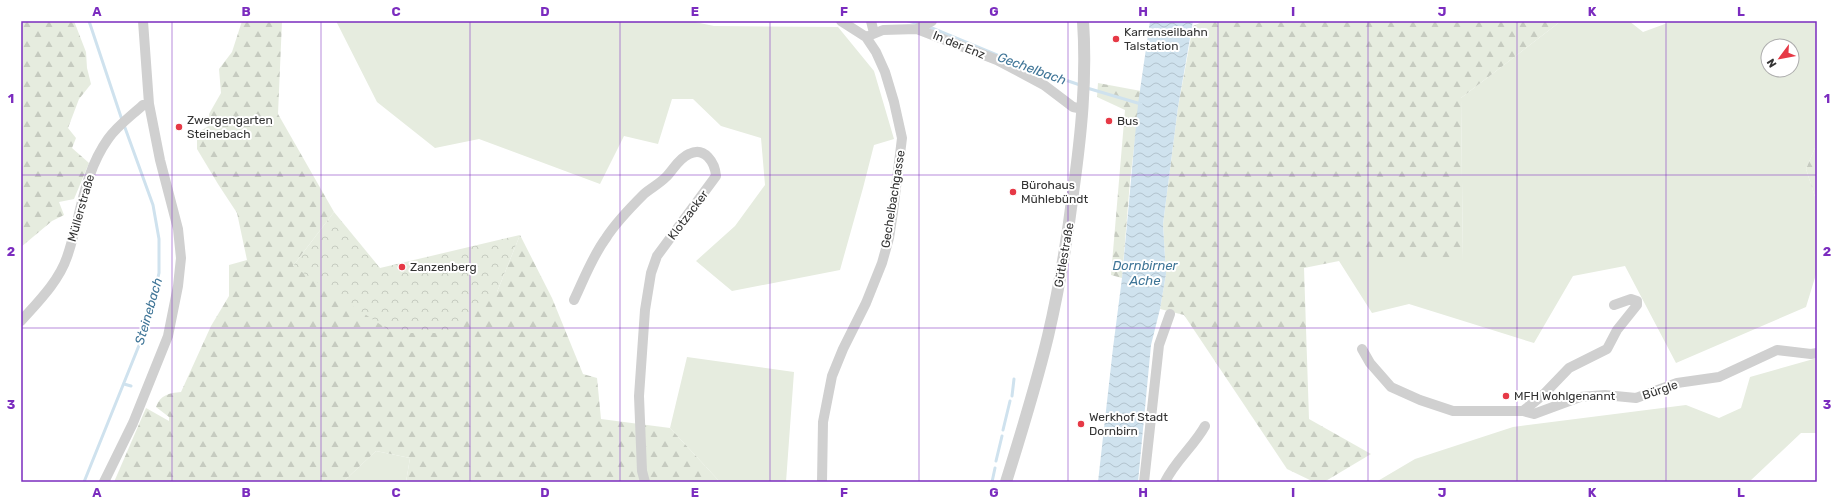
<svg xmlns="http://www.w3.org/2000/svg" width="1838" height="503" font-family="Rubik,sans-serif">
	<defs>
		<pattern id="forest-firs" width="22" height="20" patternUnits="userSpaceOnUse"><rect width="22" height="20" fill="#e6ecdf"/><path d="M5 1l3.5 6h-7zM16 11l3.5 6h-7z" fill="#c6cbc0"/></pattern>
		<pattern id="park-crowns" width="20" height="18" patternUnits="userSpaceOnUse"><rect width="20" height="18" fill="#e6ecdf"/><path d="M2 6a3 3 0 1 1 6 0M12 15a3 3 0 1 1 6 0" fill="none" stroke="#c6cbc0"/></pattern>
		<pattern id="water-waves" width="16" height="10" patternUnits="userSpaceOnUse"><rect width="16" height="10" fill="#cfe2ee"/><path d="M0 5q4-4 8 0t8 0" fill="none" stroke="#b2c2cd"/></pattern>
	</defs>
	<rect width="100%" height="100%" fill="#fff"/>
	<path fill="#e6ecdf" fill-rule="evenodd" d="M336,21H690L714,26L838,27L874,71L894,139L874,145L863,188L840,270L732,291L696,261L735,226L765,185L761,138L721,126L693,99H672L658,144L624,136L600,184L479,139L435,148L377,102Z
		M1561,21H1629L1643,32L1673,21H1817V143L1806,169L1817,203V271L1806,307L1676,363L1625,266L1573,276L1534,343L1409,304L1372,313L1339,261L1463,260L1461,98ZM1768,46H1792V70H1768Z
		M687,357L794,372L786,482H720L670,428Z
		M1817,358V433H1801L1749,482H1376L1415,459L1513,427L1686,405L1719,418L1741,408L1750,377Z
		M376,451L410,458L406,482H343Z"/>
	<path fill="url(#forest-firs)" d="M21,21H74L86,52L87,68L91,84L79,99L68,128L76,138L72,148L89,163L74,199L59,202L64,215L52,221L21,247Z
		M242,21H282L278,114L334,212L293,266L497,292L520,235L552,298L583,374L597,378L601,419L670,428L720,482H406L410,458L376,451L343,482H114L146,408L169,421V417L156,407C160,395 169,393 181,392L211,326L229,296V265L247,260L237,213L218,184L197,149V133L210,125L209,114L221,93L219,69L232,52Z
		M1204,21H1561L1461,98L1463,261H1339L1304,268L1309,419L1371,454L1324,482H1314L1287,469L1184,315L1160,309L1166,274L1163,224L1178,107L1193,26Z
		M1098,83L1141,91L1130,181L1122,278L1111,275L1125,110L1097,97Z
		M1817,143V203L1806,169Z"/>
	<path fill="url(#park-crowns)" d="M334,212L380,268L520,235L497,292L454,333H393L293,266Z"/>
	<path fill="url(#water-waves)" d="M1150,21H1193L1178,107L1163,224L1166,274L1160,309L1151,345L1138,482H1098L1113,348L1122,278L1138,104Z"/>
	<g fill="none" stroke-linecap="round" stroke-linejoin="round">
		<path stroke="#cfe2ee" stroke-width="3" d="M89,21L122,120
			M908,21L919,24
			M927,26L1024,66L1080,85
			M1087,88L1141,104
			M124,384L131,386
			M1012,396L1014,379
			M1003,430L1010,401
			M996,461L1002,436
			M84,482L146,328L159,273V239L153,205L124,125
			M992,482L995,468"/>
		<path stroke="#d0d0d0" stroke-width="10" d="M871,21L874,33
			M917,29L932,21
			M866,37L883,30L917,29L997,60L1044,85L1073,107L1083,109
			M574,300C584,279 592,257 606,238C616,222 631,207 644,194C651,188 659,184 666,177C673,170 679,158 689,154C705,146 715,163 716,176L657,256L651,273L645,310L639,396L642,471L645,482
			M21,321C38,302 59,281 67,257C81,217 83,174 108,139C117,126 131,116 143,105L149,104
			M1362,349L1370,363L1391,387L1420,400L1453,411H1523L1534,414L1580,397L1605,395L1636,398L1677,383L1719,377L1777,350L1811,354L1817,353
			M1523,411L1544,394L1569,368L1607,349L1617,330L1637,305V301L1631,299L1614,305
			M104,482L133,423L168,336L178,286L181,258L178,229L160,160L149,104L143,21
			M822,482L823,422L832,376L843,349L866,303L882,263L889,238L893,212L902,138L894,102L885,72L876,52L866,37L841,21
			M1144,482L1159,345L1170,314
			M1165,482C1175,461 1194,446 1205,426"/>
		<path stroke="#d0d0d0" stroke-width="12" d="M1006,482C1021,434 1036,386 1048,336C1059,289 1067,241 1073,193C1081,136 1087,79 1083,21"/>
	</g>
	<path fill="none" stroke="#7b2cbf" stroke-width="1" stroke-opacity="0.55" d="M172,21V482M321,21V482M470,21V482M620,21V482M770,21V482M919,21V482M1068,21V482M1218,21V482M1368,21V482M1517,21V482M1666,21V482M21,175H1817M21,328H1817"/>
	<g fill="#e63946" stroke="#fff" stroke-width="1.5">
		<circle cx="1116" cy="39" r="4"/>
		<circle cx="1109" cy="121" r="4"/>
		<circle cx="179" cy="127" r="4"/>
		<circle cx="1013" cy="192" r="4"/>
		<circle cx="402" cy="267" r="4"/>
		<circle cx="1506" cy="396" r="4"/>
		<circle cx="1081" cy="424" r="4"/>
	</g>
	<g text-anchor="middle" stroke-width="4" stroke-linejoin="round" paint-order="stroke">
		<g font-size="12" fill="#333" stroke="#fff" text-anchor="start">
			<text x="1124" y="36">Karrenseilbahn<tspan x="1124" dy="14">Talstation</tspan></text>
			<text x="187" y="124">Zwergengarten<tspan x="187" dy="14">Steinebach</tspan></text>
			<text x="1117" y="125">Bus</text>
			<text x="1021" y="189">Bürohaus<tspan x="1021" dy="14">Mühlebündt</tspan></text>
			<text x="410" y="271">Zanzenberg</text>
			<text x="1514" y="400">MFH Wohlgenannt</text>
			<text x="1089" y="421">Werkhof Stadt<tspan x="1089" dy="14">Dornbirn</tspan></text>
		</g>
		<g font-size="12" fill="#333" stroke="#fff">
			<text transform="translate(959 45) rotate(22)" y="4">In der Enz</text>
			<text transform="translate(893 199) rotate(-81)" y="4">Gechelbachgasse</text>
			<text transform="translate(81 208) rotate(-74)" y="4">Müllerstraße</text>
			<text transform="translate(688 215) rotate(-53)" y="4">Klotzacker</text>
			<text transform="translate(1064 255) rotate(-80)" y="4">Gütlestraße</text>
			<text transform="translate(1660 390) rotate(-19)" y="4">Bürgle</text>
		</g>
		<g font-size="13" font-style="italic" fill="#3f7597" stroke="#fff">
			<text transform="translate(1032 68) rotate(20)" y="5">Gechelbach</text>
			<text x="1145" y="270">Dornbirner<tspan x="1145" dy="15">Ache</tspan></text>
			<text transform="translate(148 311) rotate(-74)" y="5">Steinebach</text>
		</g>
	</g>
	<rect width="1838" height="503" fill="none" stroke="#ffffff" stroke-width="44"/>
	<g transform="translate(1780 58) rotate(238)"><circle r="19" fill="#ffffff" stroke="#adadad"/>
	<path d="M0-3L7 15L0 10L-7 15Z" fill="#e63946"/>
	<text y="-6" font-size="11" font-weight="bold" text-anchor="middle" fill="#333333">N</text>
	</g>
	<rect x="22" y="22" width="1794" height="459" fill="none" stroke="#7b2cbf" stroke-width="1.5"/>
	<g font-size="13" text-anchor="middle" font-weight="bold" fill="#7b2cbf">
		<text x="97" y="16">A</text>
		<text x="246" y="16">B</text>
		<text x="396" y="16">C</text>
		<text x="545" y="16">D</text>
		<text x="695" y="16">E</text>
		<text x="844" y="16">F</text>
		<text x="994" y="16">G</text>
		<text x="1143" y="16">H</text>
		<text x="1293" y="16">I</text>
		<text x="1442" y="16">J</text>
		<text x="1592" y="16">K</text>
		<text x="1741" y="16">L</text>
		<text x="11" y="103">1</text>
		<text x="1827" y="103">1</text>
		<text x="11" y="256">2</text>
		<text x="1827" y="256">2</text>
		<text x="11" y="409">3</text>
		<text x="1827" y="409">3</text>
		<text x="97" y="497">A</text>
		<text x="246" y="497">B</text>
		<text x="396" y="497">C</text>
		<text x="545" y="497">D</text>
		<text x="695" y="497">E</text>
		<text x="844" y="497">F</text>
		<text x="994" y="497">G</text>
		<text x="1143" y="497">H</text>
		<text x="1293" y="497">I</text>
		<text x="1442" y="497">J</text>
		<text x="1592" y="497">K</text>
		<text x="1741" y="497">L</text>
	</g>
</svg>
